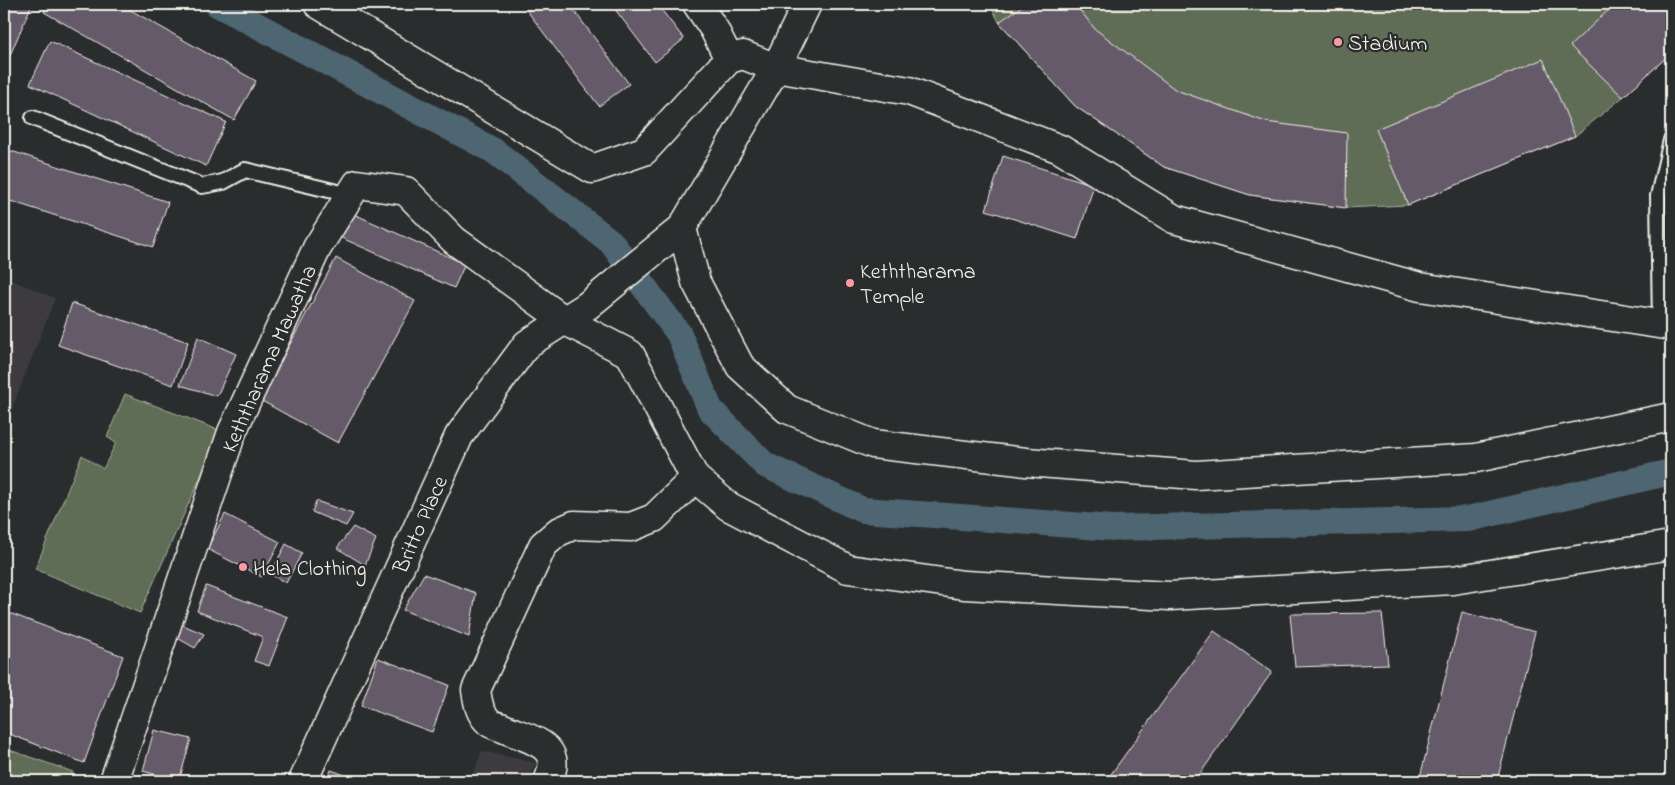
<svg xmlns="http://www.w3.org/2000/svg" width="1675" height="785" font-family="'Indie Flower',sans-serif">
	<rect width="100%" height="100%" fill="#2a2d2e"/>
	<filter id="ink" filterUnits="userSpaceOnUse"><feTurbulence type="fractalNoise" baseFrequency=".02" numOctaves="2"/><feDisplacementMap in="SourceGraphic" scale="10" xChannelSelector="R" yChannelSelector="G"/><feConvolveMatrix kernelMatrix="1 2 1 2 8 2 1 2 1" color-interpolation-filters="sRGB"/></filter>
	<g filter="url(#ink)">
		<path fill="#3c3a40" d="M4,277L55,298L4,429Z
			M482,751L536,763L527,781H470Z"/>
		<path fill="#5f6d56" stroke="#aaaf9f" d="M990,4H1671V53L1623,97L1575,136L1408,205L1346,208L1250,195L1164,167L1075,106L999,22Z
			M125,394L221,431L140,613L35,569L82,455L103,469L116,443L107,437Z
			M4,748L73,772L68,781H4Z"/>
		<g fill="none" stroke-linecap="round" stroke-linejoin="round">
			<path stroke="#4d6672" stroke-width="26" d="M217,4L494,151L611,242L679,334L710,409L765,465L863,510L1114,528L1468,519L1671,472"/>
		</g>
		<path fill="#655a6a" stroke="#f4f1e8" d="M4,4H32L4,69Z
			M48,4H120L256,81L234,120L44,12Z
			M522,4H569L629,84L599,106Z
			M611,4H657L684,39L655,62Z
			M1025,4H1075L1095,29L1176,90L1266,122L1347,133L1346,208L1250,195L1164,167L1075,106L999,22Z
			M1615,4H1671V53L1623,97L1570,46Z
			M50,41L226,122L206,166L30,84Z
			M1543,59L1575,136L1408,205L1376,129Z
			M5,149L168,202L153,247L4,199V154Z
			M1003,156L1094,185L1077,239L986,210Z
			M345,210L465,264L454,288L335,235Z
			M336,258L415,301L338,443L260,400Z
			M72,303L188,342L173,385L58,345Z
			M198,337L236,354L217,396L180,385Z
			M316,501L353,514L346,526L312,512Z
			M225,514L280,542L262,577L207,549Z
			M353,527L376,539L365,565L337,548Z
			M286,544L302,553L286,583L270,574Z
			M424,574L476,593L469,637L403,610Z
			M206,586L288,617L269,666L254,661L263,637L197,611Z
			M4,611L123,656L84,763L4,732Z
			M1462,612L1535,632L1497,781H1419Z
			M1382,613L1388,664L1295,667L1290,614Z
			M176,622L204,634L195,648L174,636Z
			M1214,631L1272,672L1197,778L1198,781H1106Z
			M378,658L449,685L432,732L361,706Z
			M154,730L191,739L179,781L143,771Z
			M331,770L361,781H327Z"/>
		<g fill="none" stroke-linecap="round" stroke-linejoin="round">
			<defs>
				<path id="service" d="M33,118L202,186L223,182L245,170L350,195
					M1660,325L1658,196L1671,140"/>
				<path id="minor" d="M318,4L592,169L644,151L729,59L743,55L776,68L909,91L1060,149L1174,219L1420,287L1671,326
					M697,4L714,29L729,59
					M682,228L696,282L740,366L787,409L873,444L1026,462L1196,475L1476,458L1671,417
					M114,781L232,432L317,248L357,184L406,191L454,240L564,320L630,354L695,478L728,506L848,569L964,585L1170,596L1453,580L1671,545
					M548,781C565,744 530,740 503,728C498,726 492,725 489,722C479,713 478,702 476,690L543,545L558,532L574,525L631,527L654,518L695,478"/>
				<path id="tertiary" d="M303,781L459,436L527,344L587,306L682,228L776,68L807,4"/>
			</defs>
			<use href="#service" stroke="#f4f1e8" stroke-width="18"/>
			<use href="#minor" stroke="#f4f1e8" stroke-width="31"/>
			<use href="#tertiary" stroke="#f4f1e8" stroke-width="31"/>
			<use href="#service" stroke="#2a2d2e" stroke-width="14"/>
			<use href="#minor" stroke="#2a2d2e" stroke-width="28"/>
			<use href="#tertiary" stroke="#2a2d2e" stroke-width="28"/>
		</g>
	</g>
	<g fill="#ff9aa2" stroke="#2a2d2e" stroke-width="2">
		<circle cx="1338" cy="42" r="5"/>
		<circle cx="850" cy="283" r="5"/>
		<circle cx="243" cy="567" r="5"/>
	</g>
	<g text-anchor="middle" stroke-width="4.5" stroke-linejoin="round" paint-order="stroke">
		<g font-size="22" fill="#f4f1e8" stroke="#2a2d2e" text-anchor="start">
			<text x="1348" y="50">Stadium</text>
			<text x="860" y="278">Keththarama<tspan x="860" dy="25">Temple</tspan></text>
			<text x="253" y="575">Hela Clothing</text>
		</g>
		<g font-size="22" fill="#f4f1e8" stroke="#2a2d2e">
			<text transform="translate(268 358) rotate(-66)" y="8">Keththarama Mawatha</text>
			<text transform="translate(419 524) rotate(-66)" y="8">Britto Place</text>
		</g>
	</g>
	<rect width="1675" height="785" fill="none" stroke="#2a2d2e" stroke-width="20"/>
	<rect x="10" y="10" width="1655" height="765" fill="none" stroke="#f4f1e8" stroke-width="2" filter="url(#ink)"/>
</svg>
